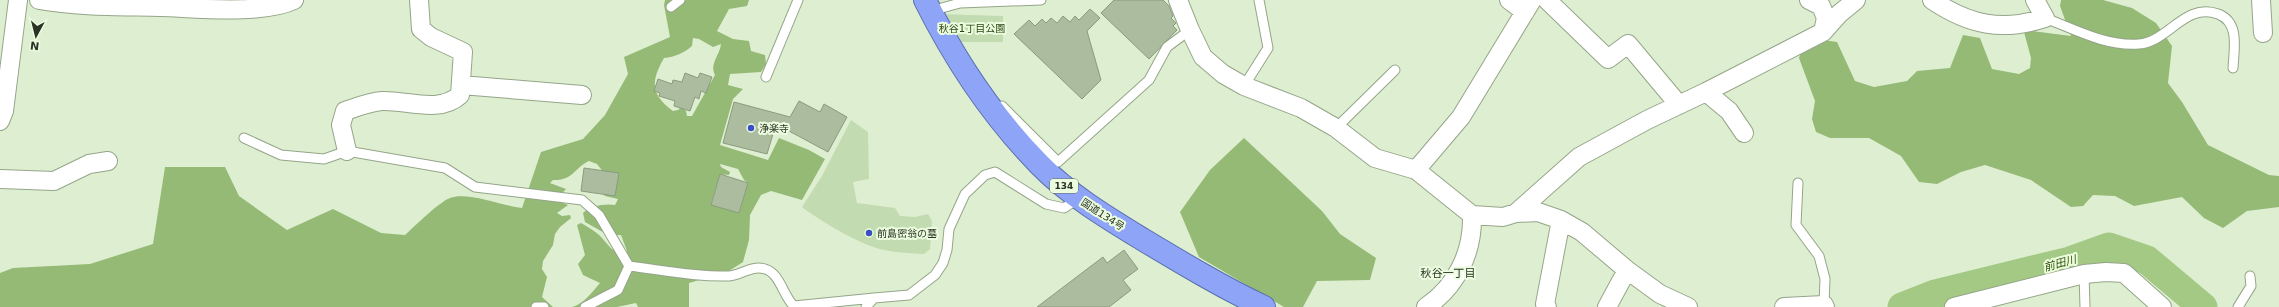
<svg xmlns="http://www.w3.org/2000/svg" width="2279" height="307" font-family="'DejaVu Sans','Noto Sans JP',sans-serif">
	<rect width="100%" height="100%" fill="#deefd1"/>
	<path fill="#c2dbb0" d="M940,14L1003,16V42H955Z
		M851,120L868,132L869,179L853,182L857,203L895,208L900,216L915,217L928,214L932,221L930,249L924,254C911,253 897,253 884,250C862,246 820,221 802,207L822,176Z"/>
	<path fill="#94ba76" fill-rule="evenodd" d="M665,0H749L747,6L729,9L717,31L733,39L749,41L751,51L765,55L766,64L761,72L730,74L728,85L743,89L733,99L720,145L768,160L779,138L809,150L825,159L802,200L771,191L761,195L750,215L749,240L743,262L729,271L689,283V307H638L636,303L617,307H572C584,304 592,292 600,283L583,275L578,264L585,255L577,225L581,223C588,227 597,232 602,238C610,247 612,252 625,254L627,251L621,235H608L585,222L583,213C589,206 606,203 615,205L618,199L605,196L601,192L604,173L597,164L589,161C574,168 573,181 553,180L550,183L566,189L556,200L568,205L557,213L562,216L570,215L571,218L560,227L555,234L553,245L543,261L542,269L547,277L542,297L553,307H0V273L13,268L90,264L153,244L165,167H225L239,196L287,230L333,209L381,233L405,235C415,226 439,202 450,198C467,191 503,206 522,208L541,152L583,139L605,115L628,74L624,57L670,37L664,5ZM693,38L699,39L713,47L721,44C720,55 709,64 715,75L692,116H687L686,111L681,107L678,110L673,111C650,94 651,81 664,58C675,57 684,53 692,46ZM720,164L738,169L744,180L748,183L739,213L711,204L720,174L729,175L730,172L721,167Z
		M2061,0H2103L2132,8L2156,23L2172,46L2168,83L2182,102L2208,145L2269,175L2279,176V207L2247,211L2223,228L2204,218L2182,197L2134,206L2115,196L2093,195L2083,206L2071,207L2031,180L1985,165L1961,172L1937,184L1919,182L1901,156L1869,138H1830L1816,132L1812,119L1815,101L1799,58L1802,49L1823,40L1837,42L1855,81L1874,87L1907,81L1917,71L1950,68L1963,35L1980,38L1992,69L2019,74L2030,68L2031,58L2024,32L2032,31L2071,36L2060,6Z
		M1244,138L1322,211L1340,234L1376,258L1370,280L1317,281L1303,307H1284L1199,257L1180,212L1210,170Z"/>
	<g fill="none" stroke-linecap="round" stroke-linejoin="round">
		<path stroke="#a3c984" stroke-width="29" d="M1902,307L1935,294L2070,261L2109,247L2147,260L2203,307"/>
	</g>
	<path fill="#acbd9f" stroke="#8a9b7e" d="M1114,0H1163L1169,6L1173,16L1171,18L1176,23L1173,26L1177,30L1149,59L1101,13Z
		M1090,9L1100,18L1087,31L1101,80L1082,99L1014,34L1029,20L1035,26L1042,19L1046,23L1051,18L1057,23L1063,16L1070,22L1075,16L1079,20Z
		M685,73L698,78L700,73L712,77L706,93L701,91L699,99L695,97L690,111L674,106L675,101L659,96L660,93L654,91L658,79L672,84L673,80L682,82Z
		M799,101L820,112L824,104L847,117L828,152L776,124L767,154L723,143L734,102L790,117Z
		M584,168L619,173L615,196L581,191Z
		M720,174L748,183L739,213L711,205Z
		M1124,250L1138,269L1123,280L1131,290L1109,307H1037L1103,257L1107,263Z"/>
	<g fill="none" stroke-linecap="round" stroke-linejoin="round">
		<defs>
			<path id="service" d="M671,7L680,0
				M931,11L960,3L1041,0
				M2045,18C2074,29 2107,47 2139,44C2168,42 2185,2 2218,14C2240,22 2234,49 2233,68
				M766,77L798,0
				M1244,86L1268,48L1259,0
				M1002,106L1058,162L1149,80L1167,47L1190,30
				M1336,128L1395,70
				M244,138L281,155L324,159L347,151L445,168L475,187L582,200L599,215L629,266
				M1798,183L1796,225L1819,256L1825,279L1824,305
				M629,266C662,270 696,277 729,276C741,275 752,265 765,269C780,273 783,296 794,306L874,298
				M2084,274L2085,307
				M536,307H544
				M585,307L618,290L629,266
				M866,307L874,298L909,295L935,275L943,263L947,250L949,229L965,194L985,175L995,172L1046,204L1064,208L1079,198
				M2238,307L2251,286L2250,276"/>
			<path id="minor" d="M39,0C80,7 120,6 161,7C196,8 262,15 294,0
				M1178,0L1190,30L1203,57L1223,74L1244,86L1301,108L1336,128L1375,158L1416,170L1472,215L1503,217L1516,213L1538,212L1561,220L1582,232L1627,270L1660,294L1688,307
				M1509,0L1525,12
				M1547,0L1608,59L1628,44L1679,105
				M1809,0L1821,6L1826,18L1823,32
				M1932,0C1969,25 2002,32 2045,18L2035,0
				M2261,0L2263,33
				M461,85L582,95
				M1706,92L1729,111L1744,133
				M0,121L4,111L18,0
				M347,151L341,125L345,111C357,107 369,102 382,101C407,100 439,114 460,95L463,52L431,37L421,29L419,0
				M1416,170L1461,117L1532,0
				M0,179L54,181L89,164L108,161
				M1516,213L1579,157L1647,120L1706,92L1823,32L1839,14L1856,0
				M1426,307C1457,286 1473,252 1472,215
				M1547,307L1545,304L1561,220
				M1607,307L1627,270
				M1784,307L1824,305L1825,307
				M1954,307L2084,274L2106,272L2124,273L2162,307"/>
			<path id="trunk" d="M925,0C955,60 992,116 1039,164C1068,194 1106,217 1142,239C1182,263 1222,287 1264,307"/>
		</defs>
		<use href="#service" stroke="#95a589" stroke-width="11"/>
		<use href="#minor" stroke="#95a589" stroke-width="20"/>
		<use href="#trunk" stroke="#586dad" stroke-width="24"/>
		<use href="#service" stroke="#fff" stroke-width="9"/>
		<use href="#minor" stroke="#fff" stroke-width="18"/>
		<use href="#trunk" stroke="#8ea4f7" stroke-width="22"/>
	</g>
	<g fill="#3a4fc1" stroke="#ebfdde" stroke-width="1.5">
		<circle cx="751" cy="128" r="4"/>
		<circle cx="869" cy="233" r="4"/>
	</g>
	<g text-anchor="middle" stroke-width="4" stroke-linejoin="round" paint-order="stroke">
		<rect fill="#ebfdde" stroke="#656f5d" stroke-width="1" x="1050" y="179" width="28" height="14" rx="3"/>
		<g font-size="9" font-weight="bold" fill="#2b3226">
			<text x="1064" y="189">134</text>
		</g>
		<g font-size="10" fill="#2b4312" stroke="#ebfdde">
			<text x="972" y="32">秋谷1丁目公園</text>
		</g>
		<g font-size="10" fill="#2b3226" stroke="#ebfdde" text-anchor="start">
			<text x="759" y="132">浄楽寺</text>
			<text x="877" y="237">前島密翁の墓</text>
		</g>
		<g font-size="10" fill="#2b3226" stroke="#ebfdde">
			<text transform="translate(1103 214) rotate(33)" y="4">国道134号</text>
		</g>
		<g font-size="11" font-style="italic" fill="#305106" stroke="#ebfdde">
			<text transform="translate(2060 263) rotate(-15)" y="4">前田川</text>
		</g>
		<g font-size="11" fill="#2b3226" stroke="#ebfdde">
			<text x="1448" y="277">秋谷一丁目</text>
		</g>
	</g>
	<g transform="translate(36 36) rotate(187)" stroke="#ebfdde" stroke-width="3" paint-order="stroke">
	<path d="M0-3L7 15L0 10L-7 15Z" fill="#2b3226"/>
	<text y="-6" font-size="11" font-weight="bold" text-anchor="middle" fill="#2b3226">N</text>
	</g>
</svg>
